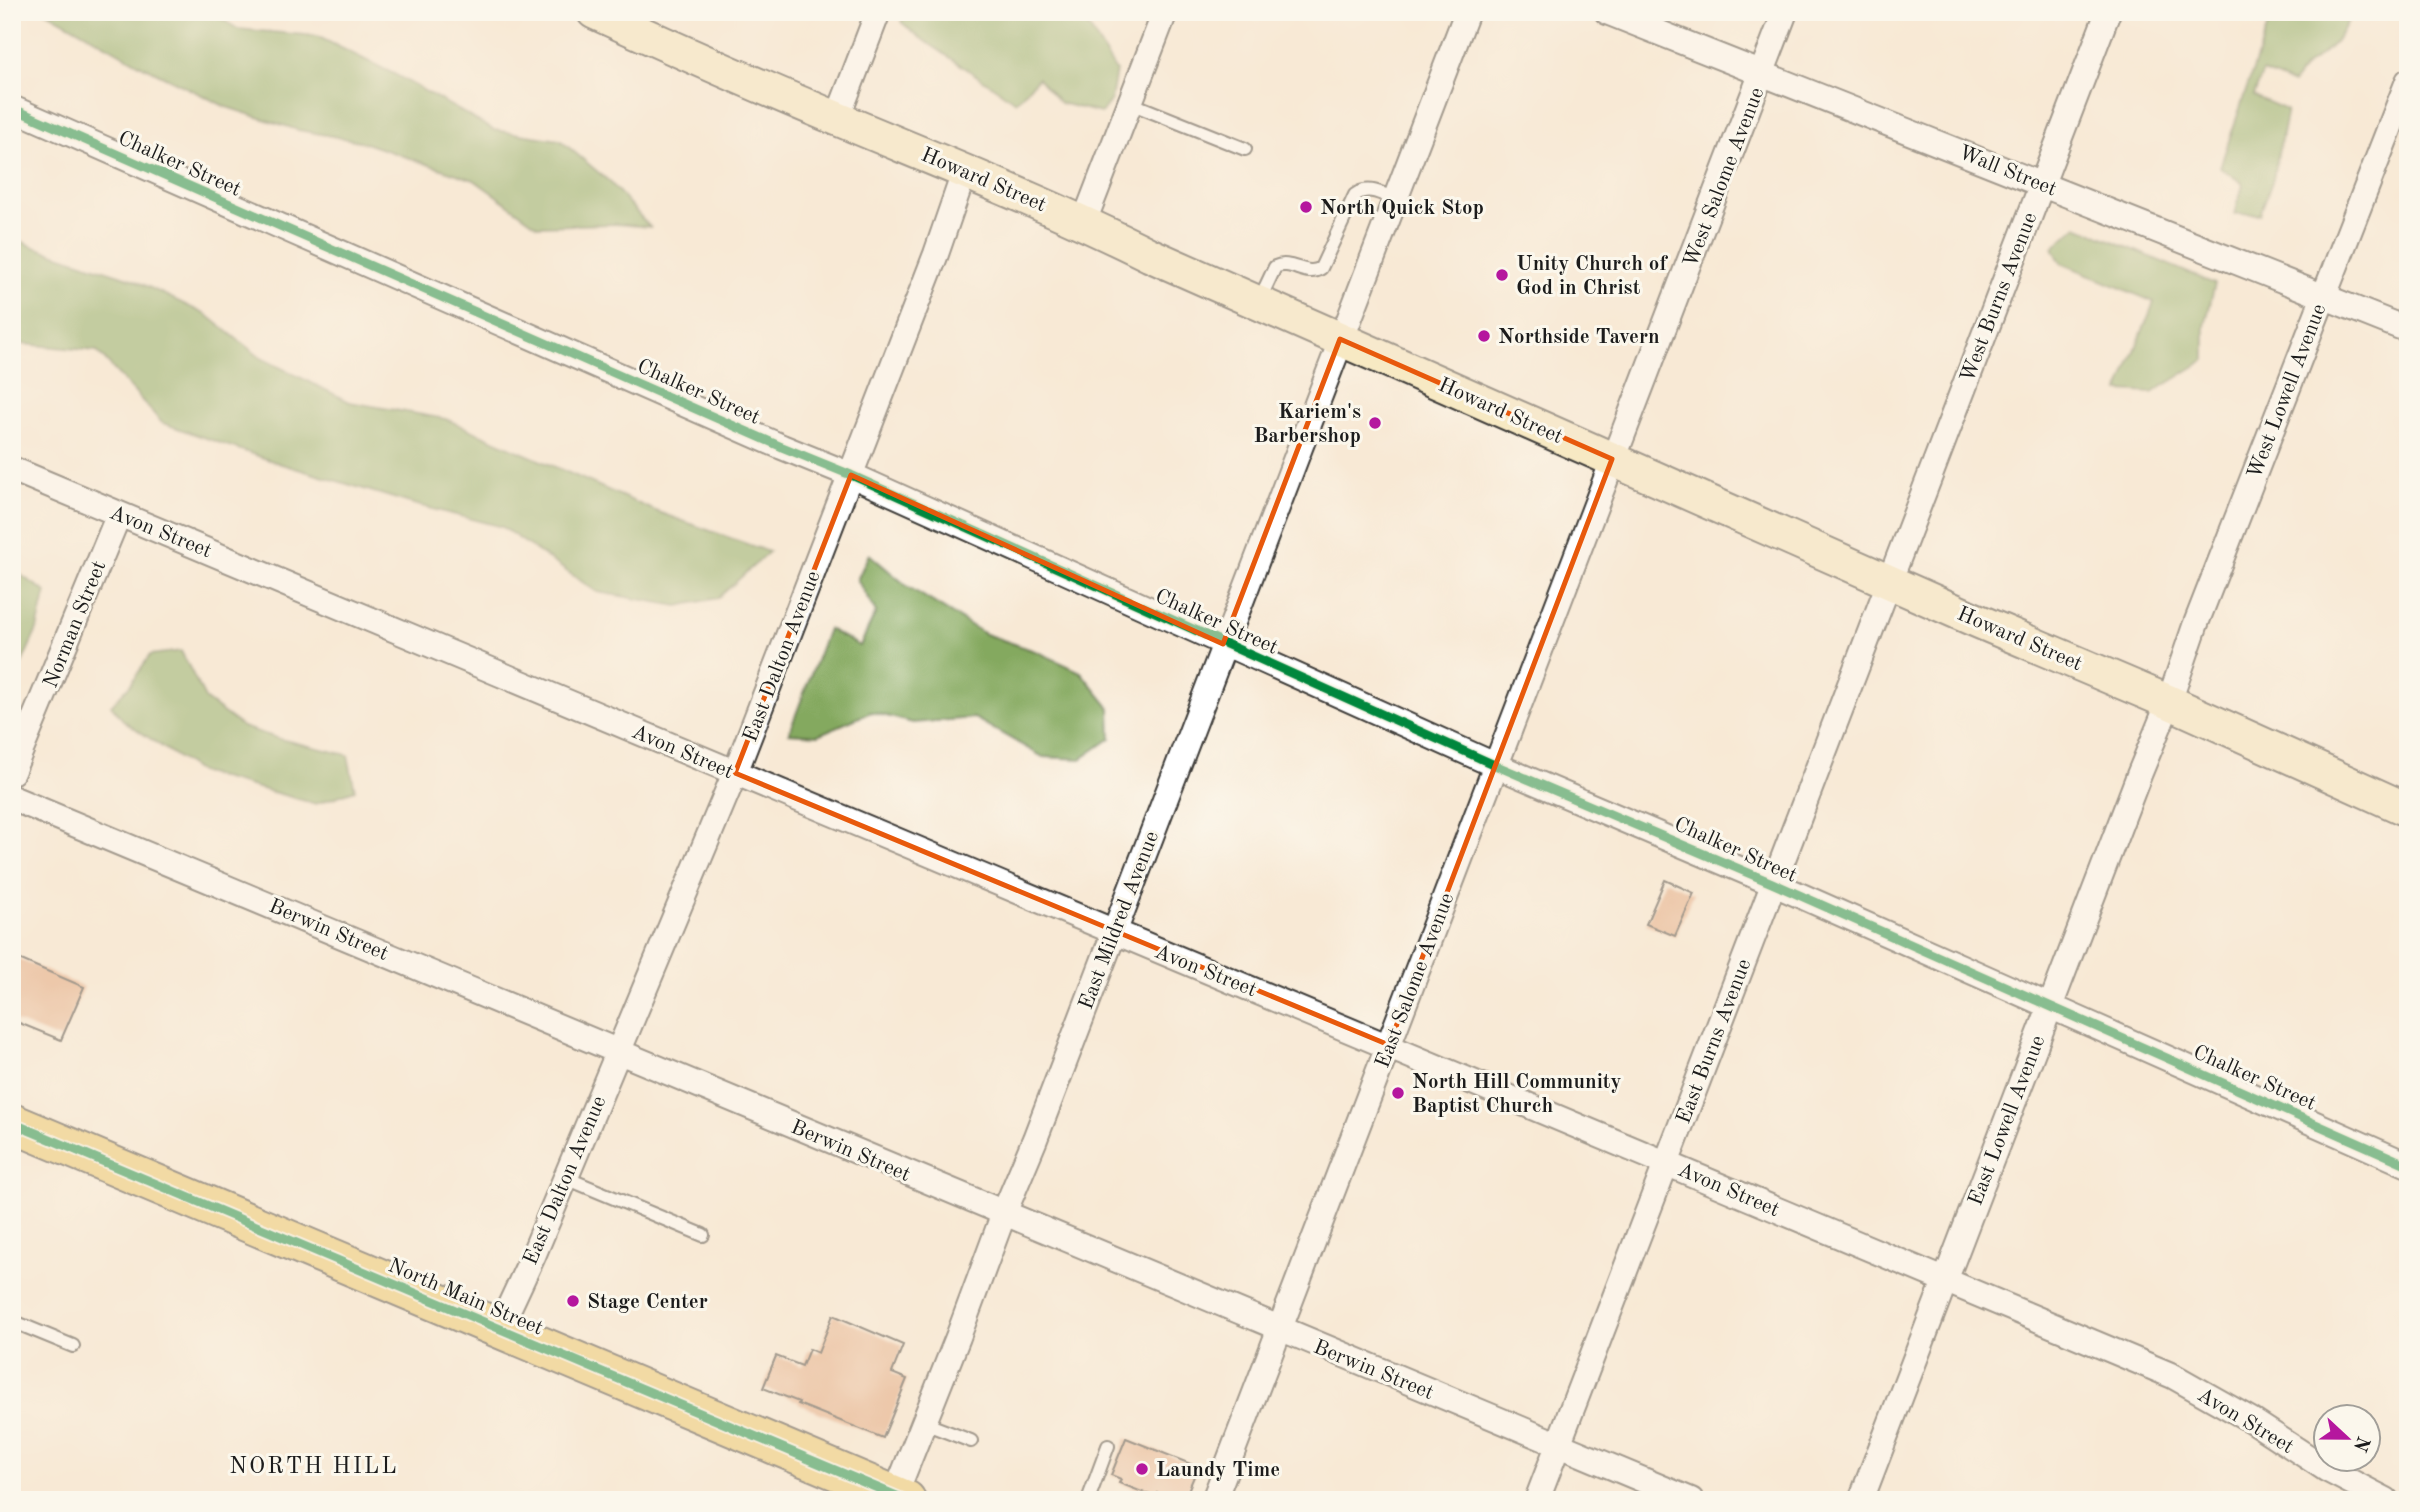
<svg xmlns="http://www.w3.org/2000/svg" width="2420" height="1512" font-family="'Old Standard TT',serif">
	<rect width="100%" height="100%" fill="#fbf7ec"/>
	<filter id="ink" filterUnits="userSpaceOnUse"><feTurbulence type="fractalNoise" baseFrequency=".0143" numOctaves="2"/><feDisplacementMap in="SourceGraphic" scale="14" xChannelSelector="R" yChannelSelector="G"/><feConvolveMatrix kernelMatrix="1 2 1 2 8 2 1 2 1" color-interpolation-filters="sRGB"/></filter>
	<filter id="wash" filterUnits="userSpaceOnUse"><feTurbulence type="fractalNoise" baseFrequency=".00686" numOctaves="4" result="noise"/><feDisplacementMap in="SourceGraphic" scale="28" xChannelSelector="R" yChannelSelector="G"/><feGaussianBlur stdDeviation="1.57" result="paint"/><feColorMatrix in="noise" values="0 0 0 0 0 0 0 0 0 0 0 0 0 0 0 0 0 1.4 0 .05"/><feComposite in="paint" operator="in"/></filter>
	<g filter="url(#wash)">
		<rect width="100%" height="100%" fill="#f8e9d5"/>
		<path fill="#84a95e" stroke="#50623d" stroke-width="2" d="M47,12H211L238,29L317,36L396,75L494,130L560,140L610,182L650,227L614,224L538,226L474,180L359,141L298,130L226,107L145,67Z
			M905,12H1089L1087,24L1116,71L1111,100L1101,113L1060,103L1038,78L1016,102L919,37L901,22Z
			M2234,12H2277V14L2299,22L2305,12H2352C2347,24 2340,38 2330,47C2312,63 2307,61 2293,84L2263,72L2254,96L2287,110L2273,179L2260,214H2235L2243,184L2220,167L2268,25Z
			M2077,226L2215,284L2205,326V360L2152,393L2119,391L2154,302L2061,263L2053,248Z
			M12,237L34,247L132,279L207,315L261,358L350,402L446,419L658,512L769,552L718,598L678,606L597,592L502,527L413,504L281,464L162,423L97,351L12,343Z
			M869,554L907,586L985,634L1038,652L1081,672L1110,708L1111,738L1081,759L1043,757L974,718L913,723L871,712L818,735L789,733L828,629L860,646L876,612L857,580Z
			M12,569L46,592L37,630L17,674L12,675Z
			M181,651L206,700L243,727L280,739L348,755L355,790L316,804L199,772L123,720L111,705L130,685L150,655Z"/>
		<g id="blocks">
			<path fill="#e0a077" d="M1665,880L1694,893L1675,936L1646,924Z
				M12,956L84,987L61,1040L12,1020Z
				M833,1315L903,1345L892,1373L907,1379L883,1438L798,1404L799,1402L763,1388L776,1356L802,1366L809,1349L818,1353Z
				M1126,1438L1198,1467L1184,1500H1172L1157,1493L1155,1497L1119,1483L1121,1479L1111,1475Z"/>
		</g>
	</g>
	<g filter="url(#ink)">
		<use href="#blocks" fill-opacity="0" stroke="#3d3b38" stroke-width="2"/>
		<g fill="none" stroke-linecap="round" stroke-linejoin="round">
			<defs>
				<path id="service" d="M1130,103L1245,149
					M1258,303L1275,267C1291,259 1306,278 1321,268L1355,195C1368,185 1382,194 1395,199
					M566,1178L703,1235
					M12,1321L73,1346
					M924,1423L971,1441
					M1088,1500L1108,1446"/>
				<path id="minor" d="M1607,12L2408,330
					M12,108L782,447L851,475L1497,766L1772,883L2408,1165
					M837,119L878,12
					M1084,222L1165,12
					M12,469L2173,1376L2251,1420L2326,1469L2386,1500
					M12,772L119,514
					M12,798L1691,1500
					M499,1329L533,1256L735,773L936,254L965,170
					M893,1500L958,1337L1004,1213L1035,1139L1467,12
					M1214,1500L1785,12
					M1537,1500L2108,12
					M1861,1500L2139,775L2169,702L2195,626L2408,81"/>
				<path id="secondary" d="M594,12C675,49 756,85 838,119C943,163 1048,204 1150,255L1971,618L2169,702L2408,810"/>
				<path id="primary" d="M12,1123L906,1500"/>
			</defs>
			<use href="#service" stroke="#3d3b38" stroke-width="16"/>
			<use href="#minor" stroke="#3d3b38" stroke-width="28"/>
			<use href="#secondary" stroke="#3d3b38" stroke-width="37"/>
			<use href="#primary" stroke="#3d3b38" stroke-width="42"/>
			<use href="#service" stroke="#fff" stroke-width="12"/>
			<use href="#minor" stroke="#fff" stroke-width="24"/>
			<use href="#secondary" stroke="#f7e9c3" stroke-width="33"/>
			<use href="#primary" stroke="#eac769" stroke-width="38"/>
			<defs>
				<path id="cycleway" d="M12,108L782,447L851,475L1497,766L1772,883L2408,1165
					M12,1123L906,1500"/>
			</defs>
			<use href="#cycleway" stroke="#fbf7ec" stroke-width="13"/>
			<use href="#cycleway" stroke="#00873e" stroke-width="9"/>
		</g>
	</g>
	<path d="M0 0H2420V1512H0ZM1340,339L1612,459L1389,1045L735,773L851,475L1223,644Z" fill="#f8e9d5" fill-opacity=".55" fill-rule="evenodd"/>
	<path fill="none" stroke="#e8590c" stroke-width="5" stroke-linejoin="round" d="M1340,339L1612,459L1389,1045L735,773L851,475L1223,644Z"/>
	<g fill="#b5179e" stroke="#fbf7ec" stroke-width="2.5">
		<circle cx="1306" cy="207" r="7"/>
		<circle cx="1502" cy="275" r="7"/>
		<circle cx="1484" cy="336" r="7"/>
		<circle cx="1375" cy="423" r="7"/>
		<circle cx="1398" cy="1093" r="7"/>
		<circle cx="573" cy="1301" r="7"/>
		<circle cx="1142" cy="1469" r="7"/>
	</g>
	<g text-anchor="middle" stroke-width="6" stroke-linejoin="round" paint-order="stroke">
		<g font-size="21" fill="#1c1c1c" stroke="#fbf7ec">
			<text transform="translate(180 163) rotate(24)" y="7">Chalker Street</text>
			<text transform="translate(2008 170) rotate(22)" y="7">Wall Street</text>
			<text transform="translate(1723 177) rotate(-69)" y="7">West Salome Avenue</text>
			<text transform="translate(984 179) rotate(23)" y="7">Howard Street</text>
			<text transform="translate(1998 297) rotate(-69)" y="7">West Burns Avenue</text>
			<text transform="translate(699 391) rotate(24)" y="7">Chalker Street</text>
			<text transform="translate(2286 391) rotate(-69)" y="7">West Lowell Avenue</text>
			<text transform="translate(1501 410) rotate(24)" y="7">Howard Street</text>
			<text transform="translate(161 531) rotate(22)" y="7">Avon Street</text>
			<text transform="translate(1217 621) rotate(24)" y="7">Chalker Street</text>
			<text transform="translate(74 624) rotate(-68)" y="7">Norman Street</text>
			<text transform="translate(2020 638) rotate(23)" y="7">Howard Street</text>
			<text transform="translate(781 656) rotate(-69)" y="7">East Dalton Avenue</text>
			<text transform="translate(683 751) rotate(23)" y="7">Avon Street</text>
			<text transform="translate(1736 849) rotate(24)" y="7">Chalker Street</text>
			<text transform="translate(1118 920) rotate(-69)" y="7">East Mildred Avenue</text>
			<text transform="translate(329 929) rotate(23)" y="7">Berwin Street</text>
			<text transform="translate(1206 970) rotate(22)" y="7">Avon Street</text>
			<text transform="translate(1414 980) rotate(-69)" y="7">East Salome Avenue</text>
			<text transform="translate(1713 1041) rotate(-69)" y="7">East Burns Avenue</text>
			<text transform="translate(2255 1077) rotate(24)" y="7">Chalker Street</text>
			<text transform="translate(2006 1120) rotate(-69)" y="7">East Lowell Avenue</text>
			<text transform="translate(851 1150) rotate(23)" y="7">Berwin Street</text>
			<text transform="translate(564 1180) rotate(-67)" y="7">East Dalton Avenue</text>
			<text transform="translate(1729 1189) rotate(23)" y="7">Avon Street</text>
			<text transform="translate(466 1296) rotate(23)" y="7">North Main Street</text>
			<text transform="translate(1374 1369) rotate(22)" y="7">Berwin Street</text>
			<text transform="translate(2246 1420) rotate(31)" y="7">Avon Street</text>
		</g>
		<g font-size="21" font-weight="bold" fill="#1c1c1c" stroke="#fbf7ec" text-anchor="start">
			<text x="1320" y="214">North Quick Stop</text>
			<text x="1516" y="270">Unity Church of<tspan x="1516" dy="24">God in Christ</tspan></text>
			<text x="1498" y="343">Northside Tavern</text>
			<text x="1361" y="418" text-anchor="end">Kariem's<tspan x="1361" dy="24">Barbershop</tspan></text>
			<text x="1412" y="1088">North Hill Community<tspan x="1412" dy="24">Baptist Church</tspan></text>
			<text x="587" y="1308">Stage Center</text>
			<text x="1156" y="1476">Laundy Time</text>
		</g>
		<g font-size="23" letter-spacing="2" fill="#1c1c1c" stroke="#fbf7ec">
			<text x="314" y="1473">NORTH HILL</text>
		</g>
	</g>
	<rect width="2420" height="1512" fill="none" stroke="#fbf7ec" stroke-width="42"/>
	<g transform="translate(2347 1438) rotate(112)"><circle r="33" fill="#fbf7ec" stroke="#a29f99" stroke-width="2"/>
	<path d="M0-5L12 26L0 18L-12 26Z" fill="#b5179e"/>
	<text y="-10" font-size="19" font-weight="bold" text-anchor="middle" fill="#1c1c1c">N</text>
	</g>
</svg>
